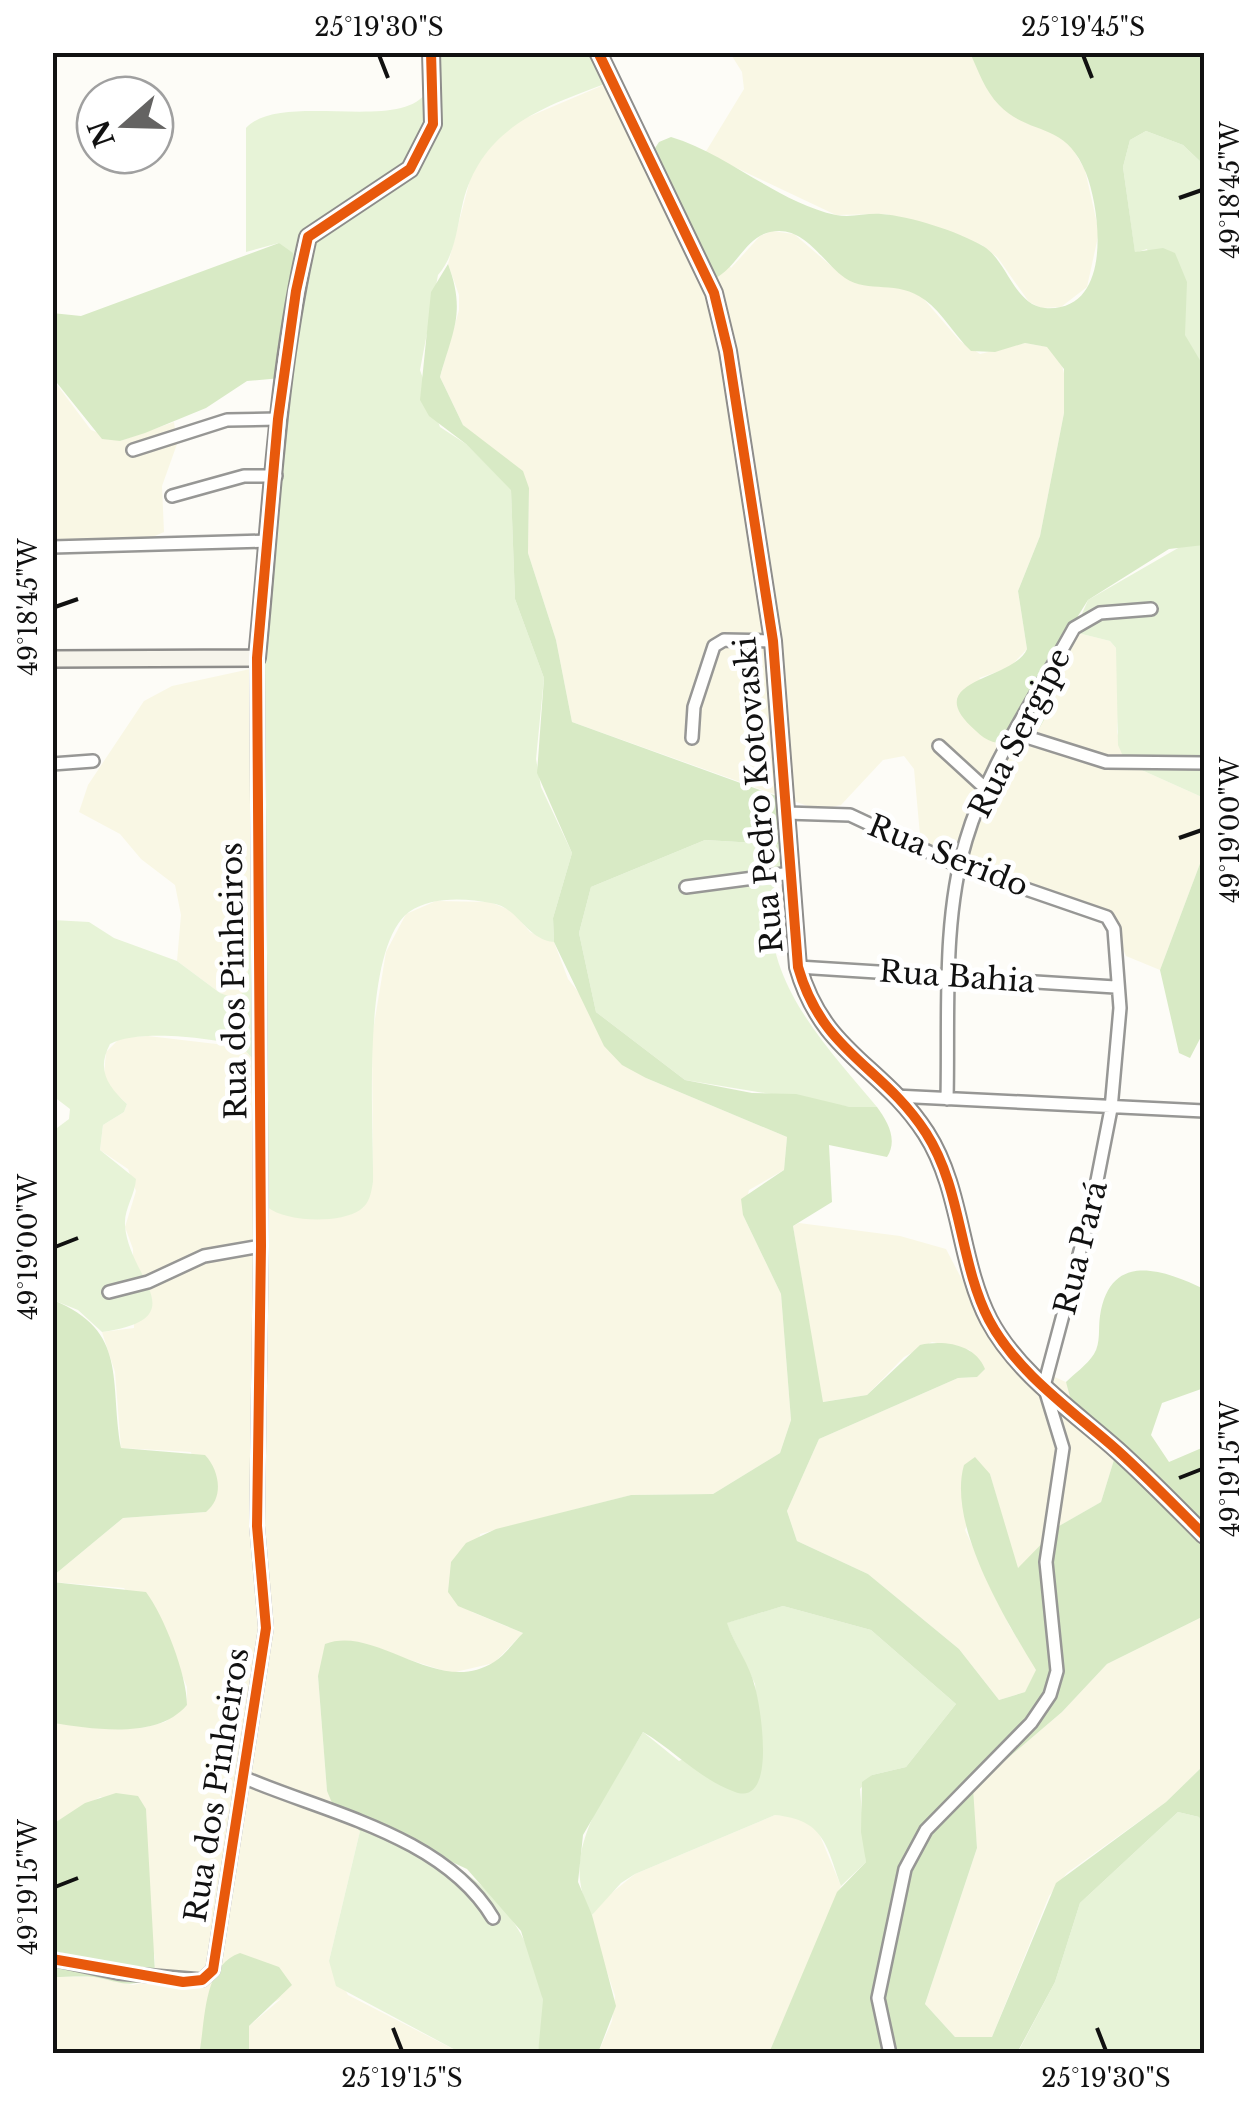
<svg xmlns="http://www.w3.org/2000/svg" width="1257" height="2106" font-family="'Libre Baskerville',serif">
	<rect width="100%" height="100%" fill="#fdfcf7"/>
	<path fill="#f9f7e4" d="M730,53H970L1000,106L1056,132L1070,144L1085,170L1099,232L1087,287L1061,307L1041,308L1029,302L998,258L982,245L886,214L836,215L705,153L744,89L742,72Z
		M613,81L649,157L731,268L760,236L772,231L794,234L837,271L899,286L922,297L960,341L980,354L1025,343L1048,347L1060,358L1066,381L1064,413L1040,536L1018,591L1027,649L1009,668L979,678L1040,727L1074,632L1110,641L1116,648L1120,677L1117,732L1126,763L1204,798V853L1160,970L1126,956L1111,922L925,845L920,835L914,769L904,756L883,760L841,805L819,810L572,722L556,640L528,553L529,488L463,425L440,377L459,310V295L448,264L472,172L494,141L514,123Z
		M52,378L91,430L120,441L174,422L177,444L162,486L164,532L148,539L53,542Z
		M259,667L248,974L246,989L238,1000L220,993L177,961L181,915L175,885L141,859L120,834L79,812L88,785L144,701L172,686Z
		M436,901L490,902L512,911L530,932L554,942L568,979L646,1078L787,1137L784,1170L749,1190L743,1215L781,1294L791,1420L780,1453L713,1494L631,1495L480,1534L472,1612L523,1633L494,1663L451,1673L350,1641L318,1676L327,1791L346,1820L360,1831L329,1961L348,1995L461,2053L261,2054L249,2049V2026L282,1998L202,2040L199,2053H53V1977H94L133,1985L145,1982L155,1972V1958L149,1930L146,1809L100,1797L53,1824V1723L142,1728L165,1722L187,1705V1687L172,1651L124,1588L53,1582V1576L123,1518L206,1512L191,1452L121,1448L115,1372L102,1332L134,1328L133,1249L125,1227L136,1191L128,1169L100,1150L103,1125L124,1112L127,1104L108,1086L104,1075L106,1052L120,1038L148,1036L242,1047L252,1058L256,1073L363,1208L373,1182L372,1037L386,952L406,914Z
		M799,1223L900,1236L946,1249L980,1314L1027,1365L1066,1382L1079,1408L1117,1450L1101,1502L1059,1526L1038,1552L1017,1569L990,1474L965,1530L1010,1627L1037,1670L1025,1692L999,1700L959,1649L868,1574L797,1541L787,1511L819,1439L958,1378L977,1377L970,1350L932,1342L904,1357L867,1395L822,1402L793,1226Z
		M1204,1616V1765L1166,1802L1067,1873L1049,1896L992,2037H955L925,2004L977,1848L972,1789L1062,1712L1107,1664Z
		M775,1815L799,1817L818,1831L841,1886L769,2053H598L612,2021L615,1996L594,1933L592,1915L603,1900L635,1874Z"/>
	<path fill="#e7f3d7" d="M516,52L592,53L613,81C546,106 483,125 463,202C457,227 455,256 438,275L420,370L440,427L466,444L511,489L515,599L544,678L536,759L541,787L572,853L553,918L554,942C525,939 519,907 491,903C466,898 431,896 409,912C360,949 374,1123 373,1182C371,1193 370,1203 360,1210C339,1224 286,1222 267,1207L256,1073L252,1058L242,1047C214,1037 136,1029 110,1044C96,1070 108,1086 127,1104L124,1112L103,1125L100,1150L136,1179C135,1195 124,1209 125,1225C128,1278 198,1318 102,1332L78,1310L53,1300V1131L69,1119L70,1109L53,1096L56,1024L53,920L89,922L114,938L177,961L220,993L237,999L246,989L248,974L259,667L292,377L296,275L279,243L246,252V128C281,90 402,134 427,91C433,80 434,64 437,53Z
		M1146,131L1183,145L1204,165V367L1191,349L1147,249L1135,253L1123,167L1130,140Z
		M1185,544L1204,545V798L1126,763L1118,745L1116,648L1110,641L1074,632L1088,600Z
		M705,840L788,845C781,867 771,890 771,913C769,989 832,1053 877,1107H850L685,1080L596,1012L579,933L591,887Z
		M783,1606L871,1630L956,1704L906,1767L872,1775L860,1789L866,1862L841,1886C826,1844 824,1820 775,1815L635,1874L621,1883L592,1915C554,1852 612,1786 643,1732L679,1761L759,1723L755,1684L726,1623Z
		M1178,1812L1199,1817L1204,1830V2053L1017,2054L1055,1982L1080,1903Z
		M360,1831C451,1846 529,1903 543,2000C546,2017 540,2037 538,2053H461L336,1986L329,1961Z"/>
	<path fill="#d8eac5" d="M970,53H1204V165L1183,145L1146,131L1130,140L1123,167L1135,252L1163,248L1175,253L1187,282L1185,335L1204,367V545L1169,549L1088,600L1078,616L1048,713L1040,727L1012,744C997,744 987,742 976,731C916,679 1014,681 1027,649L1018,591L1040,536L1064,413V369L1047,347L1025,343L995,352L971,351C954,335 943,313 925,300C897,279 869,294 845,278C822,262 804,224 770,232C742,238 735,276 705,282L689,263L649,157L659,142L671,137C728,154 777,202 836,215C851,218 866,213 881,214C910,216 957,231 983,246C1007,260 1014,305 1045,308C1113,313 1101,212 1086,173C1065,120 1030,137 999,105C985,91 978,70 970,53Z
		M279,243L293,253L292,377L247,381L206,408L145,433L120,441L102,439L53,378L52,313L81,316Z
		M448,264C466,312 453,330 440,377L463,425L523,471L529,488L528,553L556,640L572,722L779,797L788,845L705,840L591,887L579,933L596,1012L685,1080L752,1093L796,1094L850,1107H877C888,1122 898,1140 887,1157L829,1145L832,1202L793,1226L823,1402L867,1395L920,1345C944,1340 975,1344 985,1369L977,1377L958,1378L819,1439L787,1511L797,1541L868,1574L959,1649L999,1700L1025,1692L1036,1670C1005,1619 947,1524 964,1465L975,1457L990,1474L1018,1568L1059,1526L1101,1502L1117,1450L1070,1397L1066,1382C1074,1374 1087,1365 1094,1354C1101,1343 1098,1328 1100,1316C1110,1251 1162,1269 1204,1289V1388L1162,1403L1151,1435L1169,1462L1204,1447V1616L1107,1664L1062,1712L973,1788L977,1848L925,2004L955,2037H992L1056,1883L1166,1802L1204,1765V1830L1199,1817L1178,1812L1080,1903L1055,1982L1017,2053H769L837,1892L866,1862L861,1832L862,1782L872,1775L906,1767L956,1704L871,1630L783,1606L727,1623C734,1644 750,1665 755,1687C761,1708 777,1807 735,1792C699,1779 674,1750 643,1732L583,1835L578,1882L592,1915L616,2006L598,2053H538L543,2000L521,1931L467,1869L400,1838L360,1831L335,1810L327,1791L318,1676L325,1644C376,1624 438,1698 494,1662C505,1655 514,1642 523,1633L458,1606L448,1592L451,1562L466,1543L496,1529L631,1495L713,1494L780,1453L791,1420L781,1294L743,1215L741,1199L784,1170L787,1137L646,1078L622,1065L604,1046L554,942L553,918L572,853L537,773L544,678L515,599L511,490L466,444L429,416L420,400L431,292Z
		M1204,853V1031L1190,1058L1179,1053L1160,970Z
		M53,1300C129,1331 109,1381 121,1448L205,1455C220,1471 224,1498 206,1512L123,1518L53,1576Z
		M52,1582L146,1592C164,1616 187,1675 187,1705C157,1740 94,1729 53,1723Z
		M116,1793L138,1796L146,1809L155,1972C135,1992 118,1981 94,1977C81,1976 66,1977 53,1977V1824L85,1803Z
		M240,1953L279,1967L292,1985L249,2026V2049L261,2053L199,2054C206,2021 202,1966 240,1953Z"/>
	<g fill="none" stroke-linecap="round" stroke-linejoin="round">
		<defs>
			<path id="street" d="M133,450L227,420L278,419
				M172,496L244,476H276
				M52,547L269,541
				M1017,734L1106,762L1204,763
				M692,738L694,707L714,646L724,640L773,641
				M939,746L986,789
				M52,764L93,761
				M786,813L850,815L959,866L1107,917L1114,929L1120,1008L1111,1109L1092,1206L1044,1386L1063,1448L1046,1562L1057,1671L1050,1695L1031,1723L926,1830L905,1869L878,1998L890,2054
				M686,887L791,873
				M798,967L1115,987
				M895,1096L1204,1111
				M947,1099C949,1015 942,921 966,840C988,765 1037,696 1074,628L1100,613L1151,609
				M109,1292L148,1282L204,1256L261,1246
				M245,1778C327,1813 444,1836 493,1918
				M52,1959L118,1973L202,1980L213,1970L266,1628L257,1526L261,1246L257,658"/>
			<path id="secondary" d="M598,52L714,293L728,351L773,641L798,967C823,1054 882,1065 926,1133C962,1189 959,1262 989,1320C1017,1373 1073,1411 1117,1450C1147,1477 1175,1506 1204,1535
				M52,659L257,658C271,518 276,375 308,237L410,169L433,124L431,52"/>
		</defs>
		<use href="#street" stroke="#979795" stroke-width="16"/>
		<use href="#secondary" stroke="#8e8d8b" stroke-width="20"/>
		<use href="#street" stroke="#fffffe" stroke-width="11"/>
		<use href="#secondary" stroke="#f6f4eb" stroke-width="15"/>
		<defs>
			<path id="cycleway" d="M598,52L714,293L728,351L773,641L798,967C823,1054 882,1065 926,1133C962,1189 959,1262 989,1320C1017,1373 1073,1411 1117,1450C1147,1477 1175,1506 1204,1535
				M52,1959L183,1982L202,1980L213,1970L266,1628L257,1526L261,1246L257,658L278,419L296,291L308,237L410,169L433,124L431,52"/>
		</defs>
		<use href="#cycleway" stroke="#fff" stroke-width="16"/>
		<use href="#cycleway" stroke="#e8590c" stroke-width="10"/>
	</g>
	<path fill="none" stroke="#111" stroke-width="4" d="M379,55L388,78M1083,55L1092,78M1179,198L1202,190M55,607L78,599M1179,838L1202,830M55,1247L78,1238M1179,1478L1202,1469M55,1887L78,1878M393,2028L402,2051M1097,2028L1106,2051"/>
	<g text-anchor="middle" stroke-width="10" stroke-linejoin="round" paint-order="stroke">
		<g font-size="30" fill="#111" stroke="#fff">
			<text transform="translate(1020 733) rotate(-63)" y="10">Rua Sergipe</text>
			<text transform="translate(759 795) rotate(-95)" y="10">Rua Pedro Kotovaski</text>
			<text transform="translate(948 856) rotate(22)" y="10">Rua Serido</text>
			<text transform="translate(957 977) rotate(4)" y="10">Rua Bahia</text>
			<text transform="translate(234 981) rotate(-91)" y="10">Rua dos Pinheiros</text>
			<text transform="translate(1081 1248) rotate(-76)" y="10">Rua Pará</text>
			<text transform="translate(217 1785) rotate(-81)" y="10">Rua dos Pinheiros</text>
		</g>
	</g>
	<rect width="1257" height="2106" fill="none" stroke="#ffffff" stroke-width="110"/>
	<g transform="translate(125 125) rotate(250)"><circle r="48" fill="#ffffff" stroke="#a0a0a0" stroke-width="2.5"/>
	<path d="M0-8L18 38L0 25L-18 38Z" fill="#646362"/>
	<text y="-15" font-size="28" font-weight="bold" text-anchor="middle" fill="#111111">N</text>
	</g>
	<rect x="55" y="55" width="1147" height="1996" fill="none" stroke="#111" stroke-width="4"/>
	<g font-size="25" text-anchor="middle" fill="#111">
		<text x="379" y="36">25°19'30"S</text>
		<text x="1083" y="36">25°19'45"S</text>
		<text transform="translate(1230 190) rotate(-90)" y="9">49°18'45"W</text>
		<text transform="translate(28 607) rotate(-90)" y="9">49°18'45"W</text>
		<text transform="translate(1230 830) rotate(-90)" y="9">49°19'00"W</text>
		<text transform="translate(28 1247) rotate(-90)" y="9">49°19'00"W</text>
		<text transform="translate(1230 1469) rotate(-90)" y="9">49°19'15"W</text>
		<text transform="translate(28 1887) rotate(-90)" y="9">49°19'15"W</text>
		<text x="402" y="2087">25°19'15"S</text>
		<text x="1106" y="2087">25°19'30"S</text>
	</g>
</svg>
